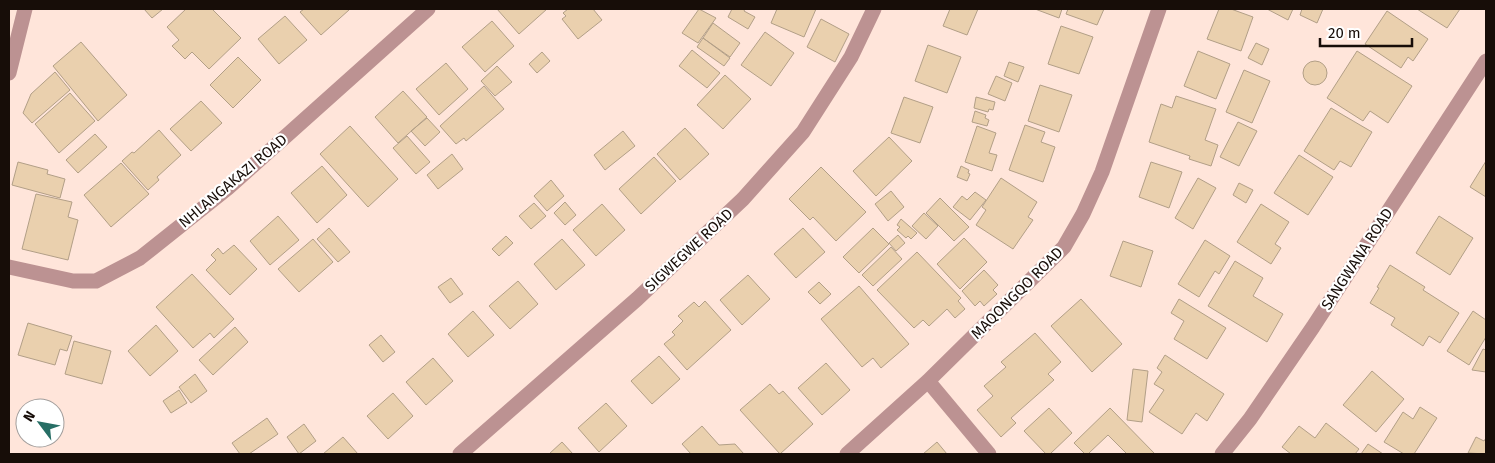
<svg xmlns="http://www.w3.org/2000/svg" width="1495" height="463" font-family="'Fira Sans',sans-serif">
	<rect width="100%" height="100%" fill="#ffe5da"/>
	<path fill="#ead0ae" stroke="#b29f87" d="M144,9H163L152,18Z
		M186,9H212L241,38L209,69L192,52L185,59L172,46L179,40L167,27Z
		M304,9H348L349,10L321,35L300,12Z
		M497,9H547L519,34Z
		M568,9H593L602,20L578,39L562,19L566,16L563,13Z
		M699,9L716,18L698,43L682,33Z
		M732,9H745L744,11L755,17L748,29L728,17Z
		M777,9H816L804,37L771,23Z
		M950,9H978L967,35L943,26Z
		M1035,9H1062L1059,18Z
		M1068,9H1104L1097,25L1066,14Z
		M1219,9H1231L1253,17L1241,51L1207,39Z
		M1267,9H1293L1288,20Z
		M1302,9H1323L1317,23L1300,15Z
		M1417,9H1460L1447,28Z
		M1387,11L1428,39L1413,61L1408,57L1401,68L1365,44Z
		M285,16L307,40L279,64L258,39Z
		M821,19L849,34L835,62L807,47Z
		M492,21L514,46L485,72L462,47Z
		M713,23L740,43L730,57L703,38Z
		M1061,26L1093,37L1079,74L1048,64Z
		M765,32L794,53L771,86L741,65Z
		M703,38L730,58L724,66L697,47Z
		M81,42L127,95L98,121L53,66Z
		M1256,43L1269,49L1262,65L1248,58Z
		M928,45L961,57L947,93L915,81Z
		M692,50L720,73L707,88L679,66Z
		M1198,51L1230,64L1216,99L1184,86Z
		M1357,51L1412,86L1388,123L1370,111L1363,121L1327,98Z
		M542,52L550,61L537,73L529,64Z
		M238,57L261,80L233,108L210,85Z
		M1303 73a12 12 0 1 1 24 0a12 12 0 1 1-24 0Z
		M1009,62L1024,67L1018,82L1004,76Z
		M446,63L468,89L439,115L416,89Z
		M497,66L512,82L495,96L481,81Z
		M1244,70L1270,81L1252,123L1226,112Z
		M55,72L70,90L32,123L23,113L31,94Z
		M725,75L751,99L723,129L697,105Z
		M996,76L1012,83L1005,101L988,94Z
		M1040,85L1072,95L1059,132L1028,121Z
		M484,86L504,109L466,141L464,138L456,144L440,126Z
		M403,91L427,117L398,143L375,117Z
		M70,93L95,121L59,153L35,124Z
		M1176,96L1216,109L1205,140L1218,145L1211,166L1189,159L1190,156L1149,142L1161,104L1172,108Z
		M904,97L933,107L920,143L891,133Z
		M976,97L995,102L993,110L989,109L988,112L974,108Z
		M201,101L222,123L191,151L170,129Z
		M1331,108L1372,132L1351,167L1340,161L1334,170L1304,151Z
		M975,111L986,115L985,118L989,120L987,126L972,122Z
		M427,118L440,132L425,146L411,131Z
		M1238,122L1257,131L1239,166L1220,157Z
		M1025,125L1045,132L1041,142L1055,147L1043,182L1009,170Z
		M350,126L398,179L368,207L320,154Z
		M977,126L996,133L989,153L997,155L992,171L965,162Z
		M685,128L709,154L680,180L657,154Z
		M159,130L181,155L157,177L159,180L148,190L122,161L132,152L134,153Z
		M623,131L635,146L605,170L594,155Z
		M95,134L107,147L78,173L66,160Z
		M407,136L430,162L416,174L393,148Z
		M889,137L912,161L876,196L853,171Z
		M452,154L463,169L438,189L427,175Z
		M1299,155L1333,177L1308,215L1274,193Z
		M654,157L676,181L641,214L619,189Z
		M1486,161V197L1470,187Z
		M18,162L48,170L47,174L65,179L60,198L12,185Z
		M1151,162L1182,172L1169,208L1139,197Z
		M121,163L149,194L111,227L84,195Z
		M322,166L347,195L317,223L291,193Z
		M961,166L969,170L968,173L970,174L967,181L957,177Z
		M821,167L866,212L836,241L813,217L810,220L789,199Z
		M1001,178L1037,202L1028,217L1033,220L1013,249L976,225L986,210L982,207Z
		M1198,178L1216,188L1193,229L1175,218Z
		M551,180L564,196L547,211L534,196Z
		M1239,183L1253,190L1246,203L1233,195Z
		M891,191L904,207L888,221L875,204Z
		M975,192L986,200L970,220L953,207L962,196L967,200Z
		M36,194L72,202L68,217L78,220L68,260L22,249Z
		M940,198L969,227L954,241L926,213Z
		M565,202L576,215L565,225L554,213Z
		M534,203L546,216L531,229L519,216Z
		M602,204L625,230L596,256L573,230Z
		M1261,204L1289,222L1275,244L1281,248L1271,264L1237,242Z
		M924,213L938,226L926,239L912,226Z
		M278,216L299,240L270,265L250,241Z
		M1439,216L1473,238L1450,275L1416,253Z
		M901,219L917,233L911,239L908,236L906,238L897,230L900,227L897,225Z
		M329,228L350,252L338,262L317,239Z
		M803,228L825,252L796,278L774,254Z
		M873,228L889,244L859,273L843,257Z
		M898,235L905,243L896,251L889,243Z
		M506,236L513,243L499,256L492,249Z
		M964,238L987,262L960,289L937,264Z
		M313,239L333,262L299,292L278,269Z
		M562,239L585,265L556,290L534,264Z
		M1205,240L1230,256L1219,274L1215,271L1199,297L1178,284Z
		M1123,241L1153,251L1141,287L1110,276Z
		M234,245L257,269L230,295L206,270L216,260L211,255L218,248L223,254Z
		M891,247L902,259L873,286L862,275Z
		M917,252L961,298L958,301L965,309L955,318L947,309L929,326L923,320L914,328L877,290Z
		M1235,261L1263,278L1253,296L1283,314L1267,342L1208,306Z
		M1390,265L1425,287L1423,290L1459,313L1440,343L1429,336L1423,346L1391,325L1395,318L1370,303L1379,288L1377,287Z
		M984,270L998,285L993,290L997,294L984,306L980,301L975,306L962,291Z
		M192,274L234,319L214,338L210,333L193,348L156,307Z
		M748,275L770,299L742,325L720,300Z
		M451,278L463,294L450,303L438,287Z
		M518,281L538,304L510,329L489,306Z
		M819,282L831,294L820,304L808,292Z
		M859,286L909,344L881,368L873,358L862,367L821,319Z
		M1081,299L1122,344L1092,372L1051,326Z
		M1179,299L1226,328L1207,359L1174,339L1184,321L1171,313Z
		M705,301L731,330L687,370L664,344L675,335L672,332L683,321L678,316L694,302L699,307Z
		M473,311L494,335L468,357L448,334Z
		M1473,311L1486,320V337L1469,365L1447,351Z
		M28,323L72,336L67,351L60,349L55,365L18,355Z
		M156,325L178,351L150,376L128,351Z
		M235,327L248,342L213,375L199,360Z
		M1035,333L1061,362L1048,374L1054,380L1011,418L1016,423L1001,437L977,410L993,396L984,386L1006,367L1001,362Z
		M381,335L395,352L383,362L369,345Z
		M74,341L111,351L102,384L65,374Z
		M1483,349L1486,350V372L1472,370Z
		M1165,355L1224,394L1207,421L1196,413L1182,434L1149,412L1164,390L1154,384L1162,372L1157,368Z
		M659,356L680,379L652,404L631,381Z
		M433,358L453,381L426,405L406,382Z
		M826,363L850,390L822,415L798,388Z
		M1133,369L1148,371L1142,422L1127,420Z
		M1372,371L1404,399L1376,432L1343,405Z
		M195,374L207,391L191,403L179,387Z
		M770,384L779,394L783,391L813,424L780,454L740,410Z
		M179,390L187,403L171,413L163,401Z
		M393,393L413,416L388,439L367,416Z
		M606,403L627,426L599,452L578,428Z
		M1420,407L1437,418L1414,454H1404L1384,442L1403,412L1413,419Z
		M1049,408L1072,433L1050,454H1046L1024,431Z
		M1110,408L1155,454H1127L1108,435L1089,453L1091,454H1085L1074,443Z
		M267,418L278,434L249,454H240L232,443Z
		M1326,423L1359,449L1355,454H1291L1282,447L1299,426L1315,438Z
		M304,424L316,441L299,454L287,437Z
		M702,426L719,445L735,444L744,454H691L682,444Z
		M343,437L358,454H323Z
		M1476,437L1484,441L1486,438V454L1468,453Z
		M562,442L573,454H549Z
		M937,442L947,454H923Z
		M1368,444L1383,454H1361Z"/>
	<g fill="none" stroke-linecap="round" stroke-linejoin="round">
		<path stroke="#bc9292" stroke-width="15" d="M9,73L25,9
			M9,267L73,281H96L140,258L228,188L428,9
			M928,381L989,454
			M460,454L637,299L743,199L803,132L851,57L874,9
			M847,454L928,381L1064,247L1083,214L1102,172L1159,9
			M1222,454L1250,419L1313,327L1486,61"/>
	</g>
	<g text-anchor="middle" stroke-width="4.5" stroke-linejoin="round" paint-order="stroke">
		<g font-size="15" fill="#170d08" stroke="#fff">
			<text transform="translate(233 181) rotate(-40)" y="5">NHLANGAKAZI ROAD</text>
			<text transform="translate(689 250) rotate(-43)" y="5">SIGWEGWE ROAD</text>
			<text transform="translate(1357 259) rotate(-57)" y="5">SANGWANA ROAD</text>
			<text transform="translate(1017 293) rotate(-45)" y="5">MAQONGQO ROAD</text>
		</g>
	</g>
	<rect width="1495" height="463" fill="none" stroke="#170d08" stroke-width="20"/>
	<g transform="translate(40 423) rotate(302)"><circle r="24" fill="#ffffff" stroke="#a29e9c"/>
	<path d="M0-4L9 19L0 12L-9 19Z" fill="#276e65"/>
	<text y="-8" font-size="14" font-weight="bold" text-anchor="middle" fill="#170d08">N</text>
	</g>
	<path d="M1320 38v8h92v-8" fill="none" stroke="#170d08" stroke-width="2.5"/>
	<text x="1328" y="38" font-size="15" fill="#170d08" stroke="#ffffff" stroke-width="4" paint-order="stroke">20 m</text>
</svg>
